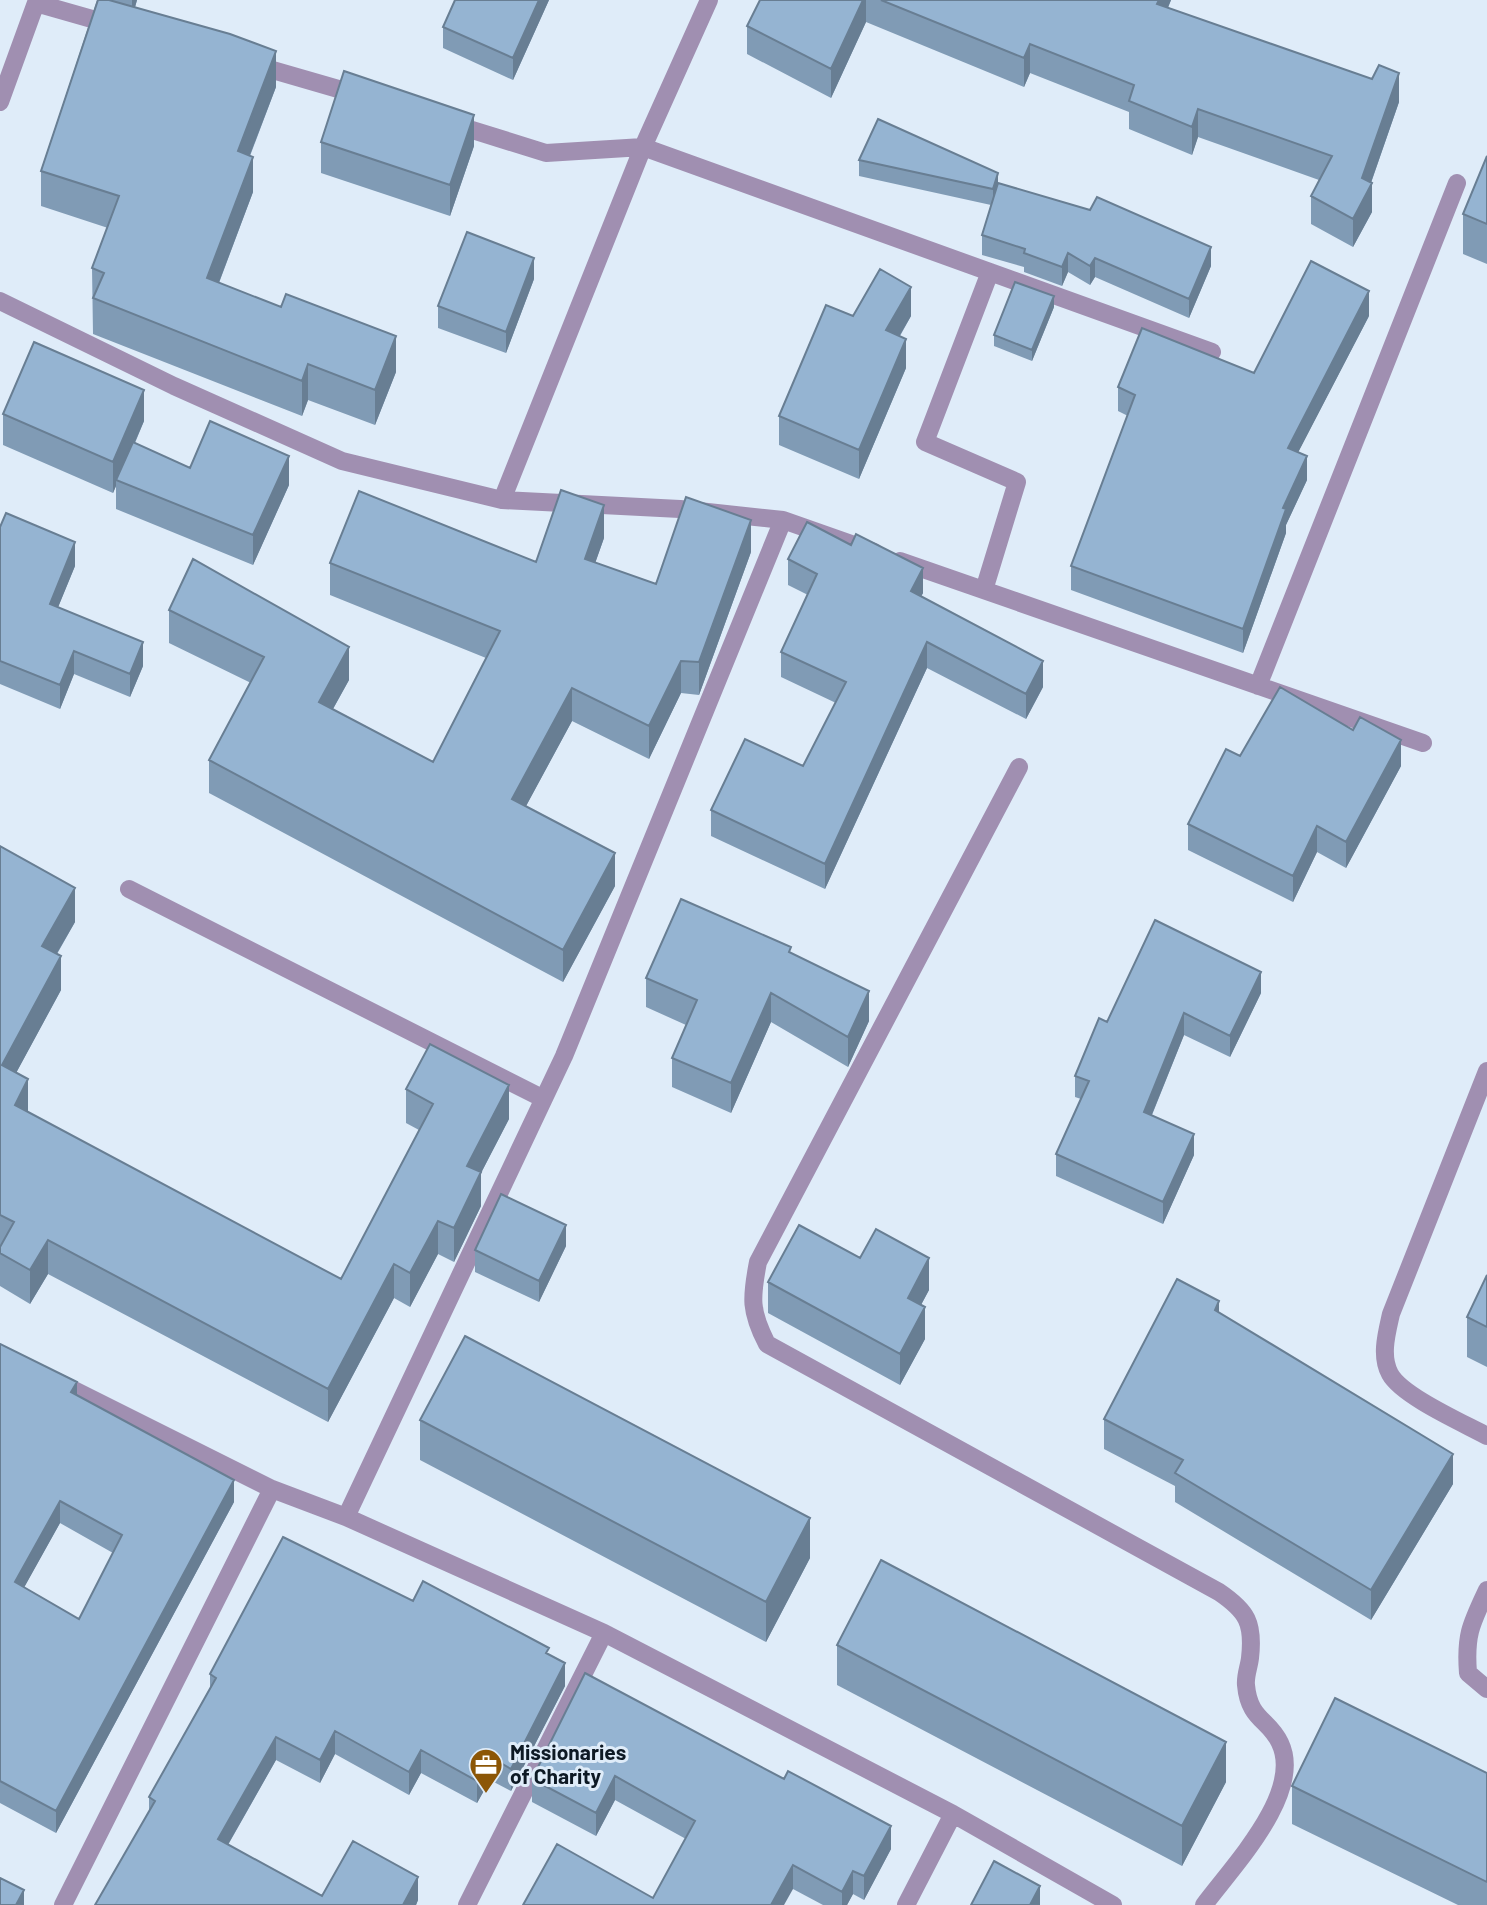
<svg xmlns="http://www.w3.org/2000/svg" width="1487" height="1905" font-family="Barlow,sans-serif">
	<rect width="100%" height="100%" fill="#dfecf9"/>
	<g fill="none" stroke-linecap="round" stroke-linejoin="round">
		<path stroke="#a08fb1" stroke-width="18" d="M36,3L113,25
			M255,65L359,95
			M0,102L37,0
			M453,124L546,153L643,147L709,0
			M0,301L174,386L342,461L502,500L680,509L783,520L874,552
			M502,500L643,147L1212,352
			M900,561L1423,743
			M984,590L1017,482L925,442L990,272
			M1258,686L1457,183
			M1019,767L758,1262C751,1298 750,1311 767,1344L1219,1592C1247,1611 1254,1623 1250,1658C1249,1667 1245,1676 1246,1685C1249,1720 1269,1719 1280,1743C1304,1793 1232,1867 1204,1905
			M129,889L542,1098
			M1487,1071L1391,1314C1387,1332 1380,1356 1390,1374C1402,1396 1463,1423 1487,1436
			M56,1381L272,1489L346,1517L604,1633L953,1814L1113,1905
			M346,1517L564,1056L783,520
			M1487,1590C1471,1624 1465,1635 1468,1673L1487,1689
			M63,1905L272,1489
			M467,1905L604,1633
			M906,1905L953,1814"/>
	</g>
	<path fill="#809bb5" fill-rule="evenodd" d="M97,0H137L135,7L276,87L250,156L253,192L219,283L396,372L375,425L308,400L302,416L93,334L92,268L108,228L41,206V171Z
		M455,0H549L513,80L443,48V27Z
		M760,0H1171L1168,8L1399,102L1371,183L1372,212L1353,247L1311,224V196L1319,180L1198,137L1192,155L1129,129V112L1030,73L1024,87L866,22L831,98L747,54V26Z
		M321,142L474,146L450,216L321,173Z
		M1487,156V264L1463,254V214Z
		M859,160L998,183L1211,266L1189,318L1095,277L1090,285L1068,272L1062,286L1024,272V267L982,255V235L991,205L859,176Z
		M534,279L506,353L438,328V306Z
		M1054,307L1032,361L994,346V335Z
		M853,316H911L900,336L906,368L859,479L779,445V416Z
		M1369,316L1298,452L1307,480L1286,525V533L1243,653L1071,590V566L1128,416L1118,411V387L1254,373Z
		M3,414L144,421L135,443L190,468L289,485L253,565L116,509V486L113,493L3,445Z
		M0,527L75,566L58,607L143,666L130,697L74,674L60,709L0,684Z
		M604,538L595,563L656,584L751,552L699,695L681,693L649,759L572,721L526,806L615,886L563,982L209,793V760L251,683L169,643V610L349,680L333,709L433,762L486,658L330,595V563L536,562Z
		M788,559L923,593L921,596L1043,687L1026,719L927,668L825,889L711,836V810L803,766L836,703L781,677V652L808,595L788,585Z
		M1240,756L1401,766L1346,868L1317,852L1293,902L1188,850V824Z
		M0,846L75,922L57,954L61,990L16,1073L28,1113L341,1279L419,1130L406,1123V1089L509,1119L481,1173V1206L454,1262L438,1254L410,1307L394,1298L328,1422L48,1274L30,1304L0,1286Z
		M791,953L869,1021L848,1067L771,1022L731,1113L672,1087V1058L686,1025L646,1007V978Z
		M1261,993L1230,1057L1184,1035L1152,1115L1194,1155L1163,1224L1056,1176V1154L1081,1099L1075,1097V1076L1107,1022Z
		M566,1246L539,1302L475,1272V1250Z
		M860,1258L929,1290L921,1305L925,1339L900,1385L768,1313V1282Z
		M1487,1275V1367L1467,1357V1317Z
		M1219,1313L1453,1484L1371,1620L1175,1502V1486L1104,1449V1419Z
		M0,1344L234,1502L56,1833L0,1803ZM60,1523L113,1553L79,1619L24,1587Z
		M420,1420L810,1558L766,1642L420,1460Z
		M413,1601L549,1654L565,1686L511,1791L490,1780L477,1803L421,1773L409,1795L335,1754L320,1783L276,1760L228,1845L322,1896L418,1900L416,1905H95L149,1812V1797L210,1688V1674Z
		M837,1645L1226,1782L1182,1866L837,1685Z
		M585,1673L891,1849L864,1900L853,1894L847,1905H823L793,1889L653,1898L686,1839L615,1800L596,1836L532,1802V1779Z
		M1487,1773V1905H1458L1292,1824V1786Z"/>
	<path fill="#687e93" d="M132,0H137L132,18Z
		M539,0H549L513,80V58Z
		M863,0H866V22L831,98V69Z
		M1159,0H1171L1157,33V4Z
		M1030,44V73L1024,87V58Z
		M276,51V87L238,186V151Z
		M1399,73V102L1368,191L1372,183V212L1353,247V219L1362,178Z
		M1198,109V137L1192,155V127Z
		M474,115V146L450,216V185Z
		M253,157V192L207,314V278Z
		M998,173V190L993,206V189Z
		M1211,247V266L1189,318V299Z
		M1068,253V272L1062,286V267Z
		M534,258V279L506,353V332Z
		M1095,258V277L1090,285V266Z
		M911,287V316L886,359V330Z
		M1369,291V316L1288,472V448Z
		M1054,296V307L1032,361V350Z
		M396,336V372L375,425V390Z
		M906,339V368L859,479V450Z
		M308,364V400L302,416V381Z
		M144,390V421L118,481L116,480V486L113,493V462Z
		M289,456V485L253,565V535Z
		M1307,456V480L1286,525V533L1243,653V629L1283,508Z
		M604,505V538L585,592V559Z
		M751,520V552L699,695V662Z
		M75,542V566L50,627V604Z
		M923,568V593L911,617V591Z
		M143,642V666L130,697V674Z
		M927,642V668L825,889V864Z
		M349,647V680L319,734V702Z
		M74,651V674L60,709V685Z
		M681,661V693L649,759V726Z
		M1043,661V687L1026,719V694Z
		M572,688V721L512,832V799Z
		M1401,740V766L1346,868V842Z
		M1317,826V852L1293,902V876Z
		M615,853V886L563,982V950Z
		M75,888V922L42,979V946Z
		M61,956V990L2,1099V1065Z
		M1261,972V993L1230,1057V1036Z
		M869,991V1021L848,1067V1037Z
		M771,993V1022L731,1113V1083Z
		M1184,1013V1035L1144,1134V1112Z
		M28,1079V1112L15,1105Z
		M509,1085V1119L481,1173V1206L454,1262V1228L467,1166Z
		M1194,1134V1155L1163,1224V1202Z
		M438,1221V1254L410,1307V1273Z
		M566,1225V1246L539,1302V1281Z
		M48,1240V1274L30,1304V1270Z
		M929,1258V1290L908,1329V1298Z
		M394,1264V1298L328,1422V1389Z
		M1219,1301V1331L1215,1310Z
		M925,1307V1339L900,1385V1354Z
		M77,1382V1404L71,1392Z
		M1453,1454V1484L1371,1620V1590Z
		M234,1480V1502L56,1833V1811Z
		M60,1501V1523L15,1604V1582Z
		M810,1518V1558L766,1642V1602Z
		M565,1663V1686L511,1791V1769Z
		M335,1731V1754L320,1783V1760Z
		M276,1737V1760L218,1862V1839Z
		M1226,1742V1782L1182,1866V1826Z
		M421,1750V1773L409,1795V1772Z
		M490,1757V1780L477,1803V1781Z
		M615,1776V1800L596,1836V1813Z
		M891,1826V1849L864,1900V1876Z
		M793,1865V1889L784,1905H771Z
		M853,1871V1894L847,1905H842V1892Z
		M418,1877V1900L416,1905H403Z
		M1040,1886V1905H1030Z
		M24,1890V1905H16Z"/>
	<path fill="#95b4d2" stroke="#687e93" stroke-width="2" fill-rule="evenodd" d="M98,0H109L230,34L276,51L238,151L253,157L207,278L281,307L286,294L396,336L375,390L308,364L302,381L93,298L104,273L92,268L119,196L41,171Z
		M455,0H539L513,58L443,27Z
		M760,0H863L831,69L747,26Z
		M881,0H1159L1157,4L1372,79L1379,65L1399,73L1362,178L1372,183L1353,219L1311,196L1332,156L1198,109L1192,127L1129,101L1134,85L1030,44L1024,58Z
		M344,71L474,115L450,185L321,142Z
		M878,119L998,173L993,189L859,160Z
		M1487,156V224L1463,214Z
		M998,183L1090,210L1097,197L1211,247L1189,299L1095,258L1090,266L1068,253L1062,267L1024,253L1025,249L982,235Z
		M467,232L534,258L506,332L438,306Z
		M1311,261L1369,291L1288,448L1307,456L1283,508L1286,509L1243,629L1071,566L1135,395L1118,387L1142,328L1254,373Z
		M880,269L911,287L886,330L906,339L859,450L779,416L826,305L853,316Z
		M1015,282L1054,296L1032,350L994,335Z
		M34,342L144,390L113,462L3,414Z
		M210,421L289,456L253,535L116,480L133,442L190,468Z
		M561,490L604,505L585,559L656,584L686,497L751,520L699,662L681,661L649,726L572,688L512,799L615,853L563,950L209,760L264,657L169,610L193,559L349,647L319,702L433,762L500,631L330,563L359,491L536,562Z
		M6,513L75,542L50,604L143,642L130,674L74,651L60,685L0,661V527Z
		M807,522L851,545L856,534L923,568L911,591L1043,661L1026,694L927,642L825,864L711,810L745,739L803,766L846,682L781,652L817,574L788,559Z
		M1280,687L1353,730L1360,717L1401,740L1346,842L1317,826L1293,876L1188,824L1226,749L1240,756Z
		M0,846L75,888L42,946L61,956L2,1065L28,1079L15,1105L341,1279L433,1104L406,1089L430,1044L509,1085L467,1166L481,1172L454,1228L438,1221L410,1273L394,1264L328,1389L48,1240L30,1270L0,1253V1247L14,1222L0,1215Z
		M681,899L791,947L789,952L869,991L848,1037L771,993L731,1083L672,1058L697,1000L646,978Z
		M1155,920L1261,972L1230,1036L1184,1013L1144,1112L1194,1134L1163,1202L1056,1154L1089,1081L1075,1076L1099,1018L1107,1022Z
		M501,1194L566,1225L539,1281L475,1250Z
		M799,1225L860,1258L876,1229L929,1258L908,1298L925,1307L900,1354L768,1282Z
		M1487,1275V1327L1467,1317Z
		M1177,1279L1219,1301L1215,1310L1453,1454L1371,1590L1175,1473L1183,1460L1104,1419Z
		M465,1336L810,1518L766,1602L420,1420Z
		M0,1344L77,1382L71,1392L234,1480L56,1811L0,1781ZM60,1501L122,1535L79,1619L15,1582Z
		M283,1537L413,1601L423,1581L549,1648L546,1653L565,1663L511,1769L490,1757L477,1781L421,1750L409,1772L335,1731L320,1760L276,1737L218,1839L322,1896L353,1841L418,1877L403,1905H95L155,1801L149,1797L216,1678L210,1674Z
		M881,1560L1226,1742L1182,1826L837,1645Z
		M585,1673L784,1779L788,1771L891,1826L864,1876L853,1871L842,1892L793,1865L771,1905H523L557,1844L653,1898L695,1821L615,1776L596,1813L532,1779Z
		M1335,1698L1487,1773V1882L1292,1786Z
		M994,1861L1040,1886L1030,1905H971Z
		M0,1878L24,1890L16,1905H0Z"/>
	<defs>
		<symbol id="office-pin" viewBox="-11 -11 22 30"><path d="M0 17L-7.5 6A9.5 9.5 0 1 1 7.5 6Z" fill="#8c5606" stroke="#dfecf9"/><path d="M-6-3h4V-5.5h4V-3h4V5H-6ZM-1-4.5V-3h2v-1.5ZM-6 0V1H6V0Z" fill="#fff"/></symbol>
	</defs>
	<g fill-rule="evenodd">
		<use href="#office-pin" x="467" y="1746" width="38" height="52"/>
	</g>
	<g text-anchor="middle" stroke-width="6" stroke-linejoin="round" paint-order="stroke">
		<g font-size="21" font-weight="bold" fill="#0d1924" stroke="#dfecf9" text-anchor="start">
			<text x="510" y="1760">Missionaries<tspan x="510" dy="24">of Charity</tspan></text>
		</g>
	</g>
</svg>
